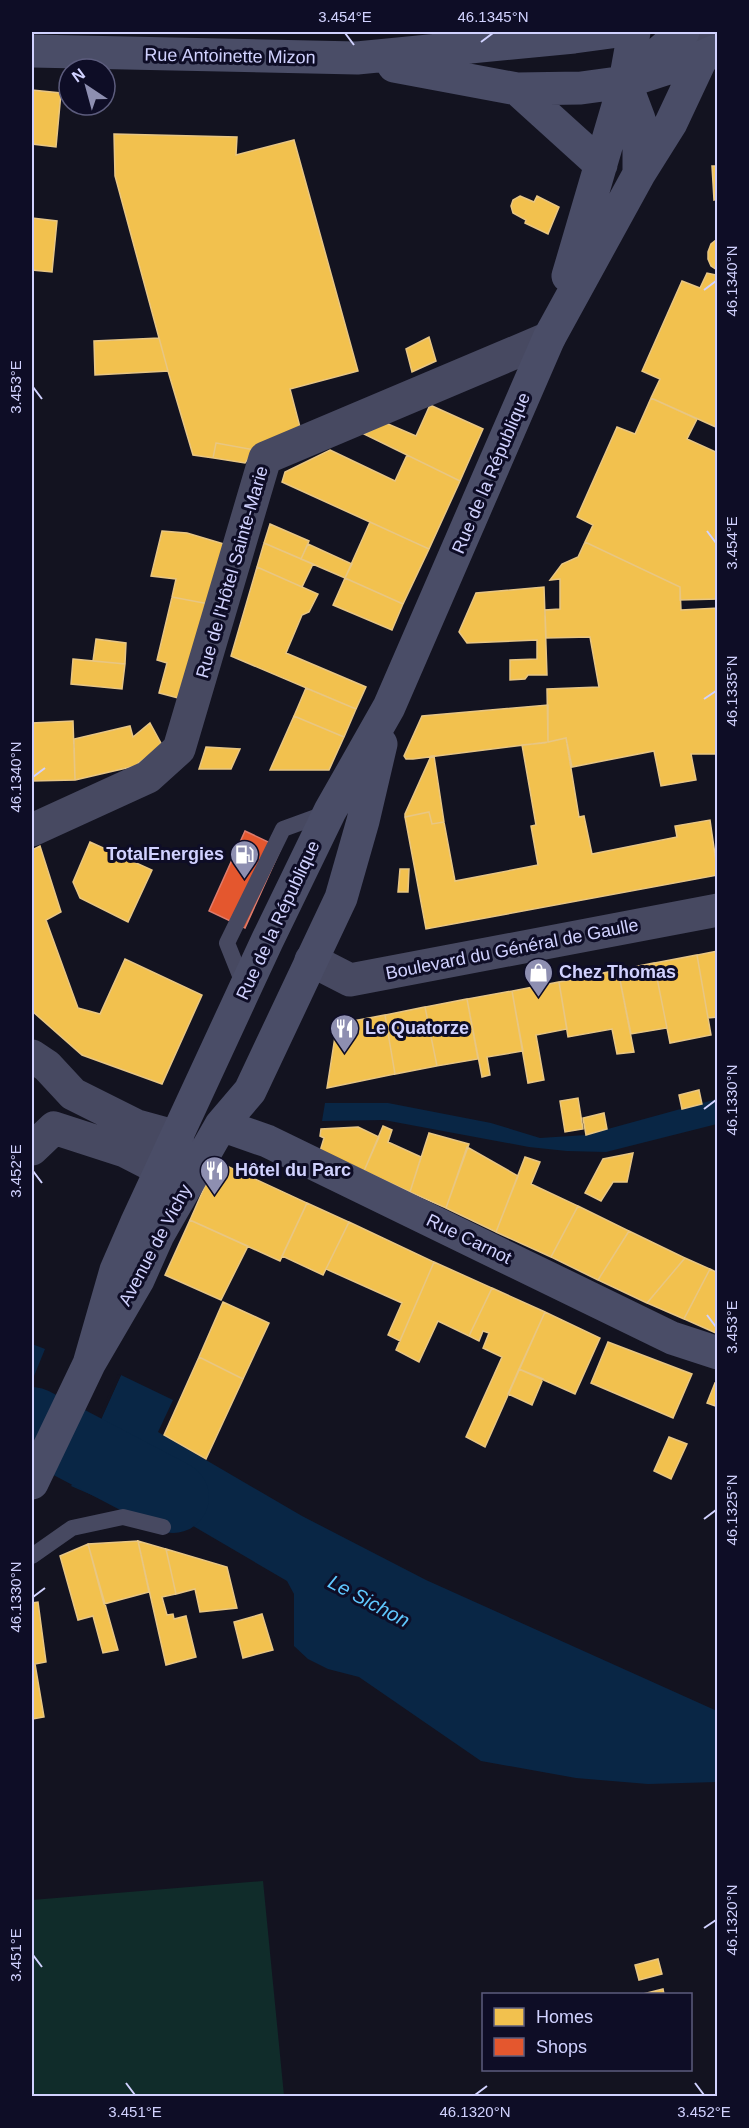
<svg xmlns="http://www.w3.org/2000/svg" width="749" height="2128" font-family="Helvetica,sans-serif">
	<rect width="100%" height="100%" fill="#131320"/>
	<path fill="#102c2a" d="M263,1881L284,2096H32V1900Z"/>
	<path fill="#092645" d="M717,1099V1124L606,1152L567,1151L529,1147L384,1120L322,1121L325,1103H388L491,1123L540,1138L586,1135Z
		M32,1344L45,1349L32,1381Z
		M121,1375L173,1400L158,1432L302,1516L426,1580L717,1711V1782L648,1784L576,1778L481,1761L359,1677L328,1669L308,1659L294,1646V1594L287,1581L113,1479L101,1499L71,1486Z"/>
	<path fill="#131320" d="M118,1374L121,1375L71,1486L68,1484Z"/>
	<path fill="#f2c14e" stroke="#e8c683" stroke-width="1.5" d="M32,90L61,93L56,147L32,144Z
		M114,134L237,137L236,155L294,140L358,371L290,389L300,427L255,450L216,443L213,458L193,455L168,371L115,176Z
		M712,166H718V199L714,200Z
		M520,196L534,202L537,196L559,207L548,234L525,223L526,220L513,213L511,206L513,200Z
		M32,218L57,221L52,272L32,270Z
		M716,240H718V428L651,398L660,379L642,371L682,281L700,288L707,273L716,275L717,270L711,266L708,259V252L711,244Z
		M429,337L436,361L412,372L406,349Z
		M159,338L168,371L95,375L94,341Z
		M651,398L697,419L687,439L718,453V599L680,600V587L585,542L593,525L577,517L617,427L635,434Z
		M430,405L483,429L460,481L364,434L386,423L416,436Z
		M216,443L255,450L245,463L213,458Z
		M330,450L395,481L407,455L460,481L429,549L282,482L285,472Z
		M370,522L429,549L403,604L345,578Z
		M270,524L309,541L301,559L264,543Z
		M162,531L187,533L224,544L209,604L172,597L176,579L151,576Z
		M585,542L680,587L681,610L718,608V754H691L696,780L661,786L654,751L572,767L566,738L548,742L547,689L599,687L590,637L546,638L545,610L560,609V579L550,580L562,564L578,557Z
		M264,543L313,564L302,587L257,567Z
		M308,544L352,564L345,578L301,559Z
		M257,567L318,594L309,612L302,615L286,653L366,687L356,709L231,656Z
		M345,578L403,604L392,630L333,605Z
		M544,587L547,675H528L525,679L510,680V660L537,659V640L467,643L459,632L476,593Z
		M172,597L209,604L186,700L159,693L167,663L157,660Z
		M96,639L126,643L125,664L93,661Z
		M73,659L125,664L122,689L71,684Z
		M306,688L356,709L344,737L294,716Z
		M548,705V742L413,759H406L404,756L422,716Z
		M294,716L344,737L329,770H270Z
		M73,721L75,780L32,781V723Z
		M150,723L162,745L135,766L75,780L74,739L130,726L133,737Z
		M566,738L579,817L584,816L592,854L677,837L675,826L710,820L718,875L426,929L405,817L429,812L432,824L444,822L455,881L538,865L531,826L536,825L522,745L544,743Z
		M206,747L240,749L231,769H199Z
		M431,756H434L444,822L432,824L429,812L405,817V814Z
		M90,842L152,870L128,922L80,898L73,882Z
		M40,846L61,912L46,920L78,1008L100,1014L125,959L202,995L162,1084L82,1055L32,1011V850Z
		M400,869H409L408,892H398Z
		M718,951V1017L708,1018L697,955Z
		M697,955L711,1035L670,1043L654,963Z
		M654,963L667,1028L631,1034L618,970Z
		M618,970L634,1052L617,1054L612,1029L568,1037L559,982Z
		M559,982L567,1029L536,1035L544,1080L528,1083L512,991Z
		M512,991L523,1051L487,1057L490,1075L482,1077L467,999Z
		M467,999L478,1059L437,1066L425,1007Z
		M425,1007L437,1066L395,1074L385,1015Z
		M385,1015L395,1074L327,1088L337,1024Z
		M699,1090L702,1104L682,1109L679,1095Z
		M578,1098L583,1129L565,1132L560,1101Z
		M604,1113L607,1129L586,1135L583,1118Z
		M383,1126L392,1130L388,1142L421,1157L410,1192L364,1171Z
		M358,1127L379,1137L364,1171L320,1151L324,1138L320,1136L321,1129Z
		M429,1133L469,1144L446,1208L410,1192Z
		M467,1147L518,1176L496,1232L446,1208Z
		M633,1153L627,1182H613L601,1201L585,1193L603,1159Z
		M525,1157L540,1162L531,1184L578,1206L551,1257L496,1232Z
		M216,1161L307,1203L280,1261L190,1220Z
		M307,1203L349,1222L323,1275L282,1256Z
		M578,1206L629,1231L598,1280L551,1257Z
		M190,1220L248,1246L221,1300L165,1275Z
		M349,1222L434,1262L400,1341L388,1335L402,1303L326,1269Z
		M629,1231L685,1258L647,1303L598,1280Z
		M685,1258L710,1269L684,1319L647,1303Z
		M434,1262L492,1288L469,1336L438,1321L419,1362L396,1350Z
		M710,1269L718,1273L716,1333L684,1319Z
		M492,1288L545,1312L485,1447L466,1437L502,1357L483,1348L489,1333L483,1331L479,1341L469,1336Z
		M223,1302L269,1323L243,1379L199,1357Z
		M545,1312L600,1338L575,1394L519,1369Z
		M608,1342L692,1374L673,1418L591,1383Z
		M199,1357L243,1379L206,1459L164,1435Z
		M519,1369L543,1379L532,1405L508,1394Z
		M715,1383L718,1384V1407L707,1403Z
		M669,1437L687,1444L671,1479L654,1471Z
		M138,1541L166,1549L176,1594L162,1597L167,1615L173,1614L174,1619L186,1616L196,1657L166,1665Z
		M138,1541L149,1592L104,1604L88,1544Z
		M88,1544L118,1650L103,1653L93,1616L78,1620L60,1556Z
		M166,1549L227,1567L237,1608L200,1612L195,1589L176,1594Z
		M38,1602L46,1662L35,1664L44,1717L32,1719V1603Z
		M262,1614L273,1650L243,1658L234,1622Z
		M658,1959L662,1974L639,1980L635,1965Z
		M663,1989L664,1994H643Z"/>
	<path fill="#e4572e" stroke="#de7c6d" stroke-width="1.5" d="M245,831L281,848L245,928L209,911Z"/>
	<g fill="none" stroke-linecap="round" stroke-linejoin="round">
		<path stroke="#092645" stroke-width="72" d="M32,1423L173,1497"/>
		<path stroke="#474961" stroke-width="16" d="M245,988L227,943L283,829L327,813
			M32,1556L72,1528L123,1517L163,1527"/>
		<path stroke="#474961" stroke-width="33" d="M700,32L702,57
			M32,830L148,777L179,749L265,458L549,338
			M311,960L350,980L718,910
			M32,1056L47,1066L73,1094L137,1126L177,1137L179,1151L176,1163
			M32,1149L54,1128L125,1151L162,1170"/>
		<path stroke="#4a4d67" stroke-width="33" d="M32,51L357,58L574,37L611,32
			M394,66L517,89L581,88L625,82L702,57L713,52
			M635,73L683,32
			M625,82L639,119V173
			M517,89L601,165
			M568,276L625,82L634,32
			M221,1125L267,1141L672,1338L718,1353
			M89,1364L116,1270L136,1224L267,941L330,811L389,707L549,338L639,174L671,123L702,57
			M32,1483L89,1364L138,1280L158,1235L221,1125L250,1091L341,898L363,821L381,744"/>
	</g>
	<path fill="none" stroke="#d1d2ff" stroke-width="2" d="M345,33L354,45M481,42L493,33M704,290L716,281M33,387L42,399M707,531L716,543M704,699L716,691M33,777L45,768M704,1109L716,1100M33,1171L42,1183M707,1315L716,1327M704,1519L716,1510M33,1597L45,1588M704,1928L716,1920M33,1955L42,1967M126,2083L135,2095M695,2083L704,2095M475,2095L487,2086"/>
	<defs>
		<symbol id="fuel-pin" viewBox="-11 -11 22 30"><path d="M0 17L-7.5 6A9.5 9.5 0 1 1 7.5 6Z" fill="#8e8fb1" stroke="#0e0d26"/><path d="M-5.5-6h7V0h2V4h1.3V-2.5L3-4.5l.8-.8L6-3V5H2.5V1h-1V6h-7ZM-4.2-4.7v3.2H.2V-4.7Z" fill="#fff"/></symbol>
		<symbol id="shop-pin" viewBox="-11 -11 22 30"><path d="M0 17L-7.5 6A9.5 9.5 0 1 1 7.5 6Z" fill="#8e8fb1" stroke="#0e0d26"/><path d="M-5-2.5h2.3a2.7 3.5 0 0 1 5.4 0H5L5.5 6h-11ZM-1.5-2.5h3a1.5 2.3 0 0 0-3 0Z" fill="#fff"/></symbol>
		<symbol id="restaurant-pin" viewBox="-11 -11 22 30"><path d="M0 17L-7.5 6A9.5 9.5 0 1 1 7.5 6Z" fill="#8e8fb1" stroke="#0e0d26"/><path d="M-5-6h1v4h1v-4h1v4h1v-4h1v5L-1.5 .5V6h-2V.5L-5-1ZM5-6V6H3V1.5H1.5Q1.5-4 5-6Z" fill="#fff"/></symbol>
	</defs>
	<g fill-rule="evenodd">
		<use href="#fuel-pin" x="228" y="838" width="33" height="45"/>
		<use href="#shop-pin" x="522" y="956" width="33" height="45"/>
		<use href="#restaurant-pin" x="328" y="1012" width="33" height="45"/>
		<use href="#restaurant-pin" x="198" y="1154" width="33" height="45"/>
	</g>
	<g text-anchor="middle" stroke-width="6" stroke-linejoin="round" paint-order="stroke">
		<g font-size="18" fill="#d1d2ff" stroke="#0e0d26">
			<text transform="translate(230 56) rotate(1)" y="6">Rue Antoinette Mizon</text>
			<text transform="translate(491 473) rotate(-67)" y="6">Rue de la République</text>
			<text transform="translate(232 572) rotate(-74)" y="6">Rue de l'Hôtel Sainte-Marie</text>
			<text transform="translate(278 920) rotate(-65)" y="6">Rue de la République</text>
			<text transform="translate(512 949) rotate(-11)" y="6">Boulevard du Général de Gaulle</text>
			<text transform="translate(469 1239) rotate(26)" y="6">Rue Carnot</text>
			<text transform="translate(155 1245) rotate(-62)" y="6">Avenue de Vichy</text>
		</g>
		<g font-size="18" font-weight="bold" fill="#d1d2ff" stroke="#0e0d26" text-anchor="start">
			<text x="224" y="860" text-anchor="end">TotalEnergies</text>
			<text x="559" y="978">Chez Thomas</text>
			<text x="365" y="1034">Le Quatorze</text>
			<text x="235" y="1176">Hôtel du Parc</text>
		</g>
		<g font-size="20" font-style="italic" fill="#5fc8ff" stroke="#0e0d26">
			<text transform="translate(369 1601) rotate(28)" y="7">Le Sichon</text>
		</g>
	</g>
	<rect width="749" height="2128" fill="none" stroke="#0e0d26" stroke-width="66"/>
	<rect x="482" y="1993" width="210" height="78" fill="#0e0d26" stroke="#5c5c7d" stroke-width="1.5"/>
	<rect x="494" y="2008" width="30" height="18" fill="#f2c14e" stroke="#5c5c7d" stroke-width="1.5"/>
	<text x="536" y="2023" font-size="18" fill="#d1d2ff">Homes</text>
	<rect x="494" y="2038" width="30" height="18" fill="#e4572e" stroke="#5c5c7d" stroke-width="1.5"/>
	<text x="536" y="2053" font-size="18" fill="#d1d2ff">Shops</text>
	<g transform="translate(87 87) rotate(324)"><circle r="28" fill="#0e0d26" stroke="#5c5c7d" stroke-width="1.5"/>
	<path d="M0-4.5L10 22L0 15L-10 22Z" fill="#8e8fb1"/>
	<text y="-9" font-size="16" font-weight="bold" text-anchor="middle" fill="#d1d2ff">N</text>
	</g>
	<rect x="33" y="33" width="683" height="2062" fill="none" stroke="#d1d2ff" stroke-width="2"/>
	<g font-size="15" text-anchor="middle" fill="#d1d2ff">
		<text x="345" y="22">3.454°E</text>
		<text x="493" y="22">46.1345°N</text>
		<text transform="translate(732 281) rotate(-90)" y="5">46.1340°N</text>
		<text transform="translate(16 387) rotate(-90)" y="5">3.453°E</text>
		<text transform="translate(732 543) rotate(-90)" y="5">3.454°E</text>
		<text transform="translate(732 691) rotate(-90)" y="5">46.1335°N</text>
		<text transform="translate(16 777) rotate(-90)" y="5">46.1340°N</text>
		<text transform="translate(732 1100) rotate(-90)" y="5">46.1330°N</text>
		<text transform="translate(16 1171) rotate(-90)" y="5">3.452°E</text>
		<text transform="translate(732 1327) rotate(-90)" y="5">3.453°E</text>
		<text transform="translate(732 1510) rotate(-90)" y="5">46.1325°N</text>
		<text transform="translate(16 1597) rotate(-90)" y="5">46.1330°N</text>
		<text transform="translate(732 1920) rotate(-90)" y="5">46.1320°N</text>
		<text transform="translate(16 1955) rotate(-90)" y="5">3.451°E</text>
		<text x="135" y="2117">3.451°E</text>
		<text x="475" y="2117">46.1320°N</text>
		<text x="704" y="2117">3.452°E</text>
	</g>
</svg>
